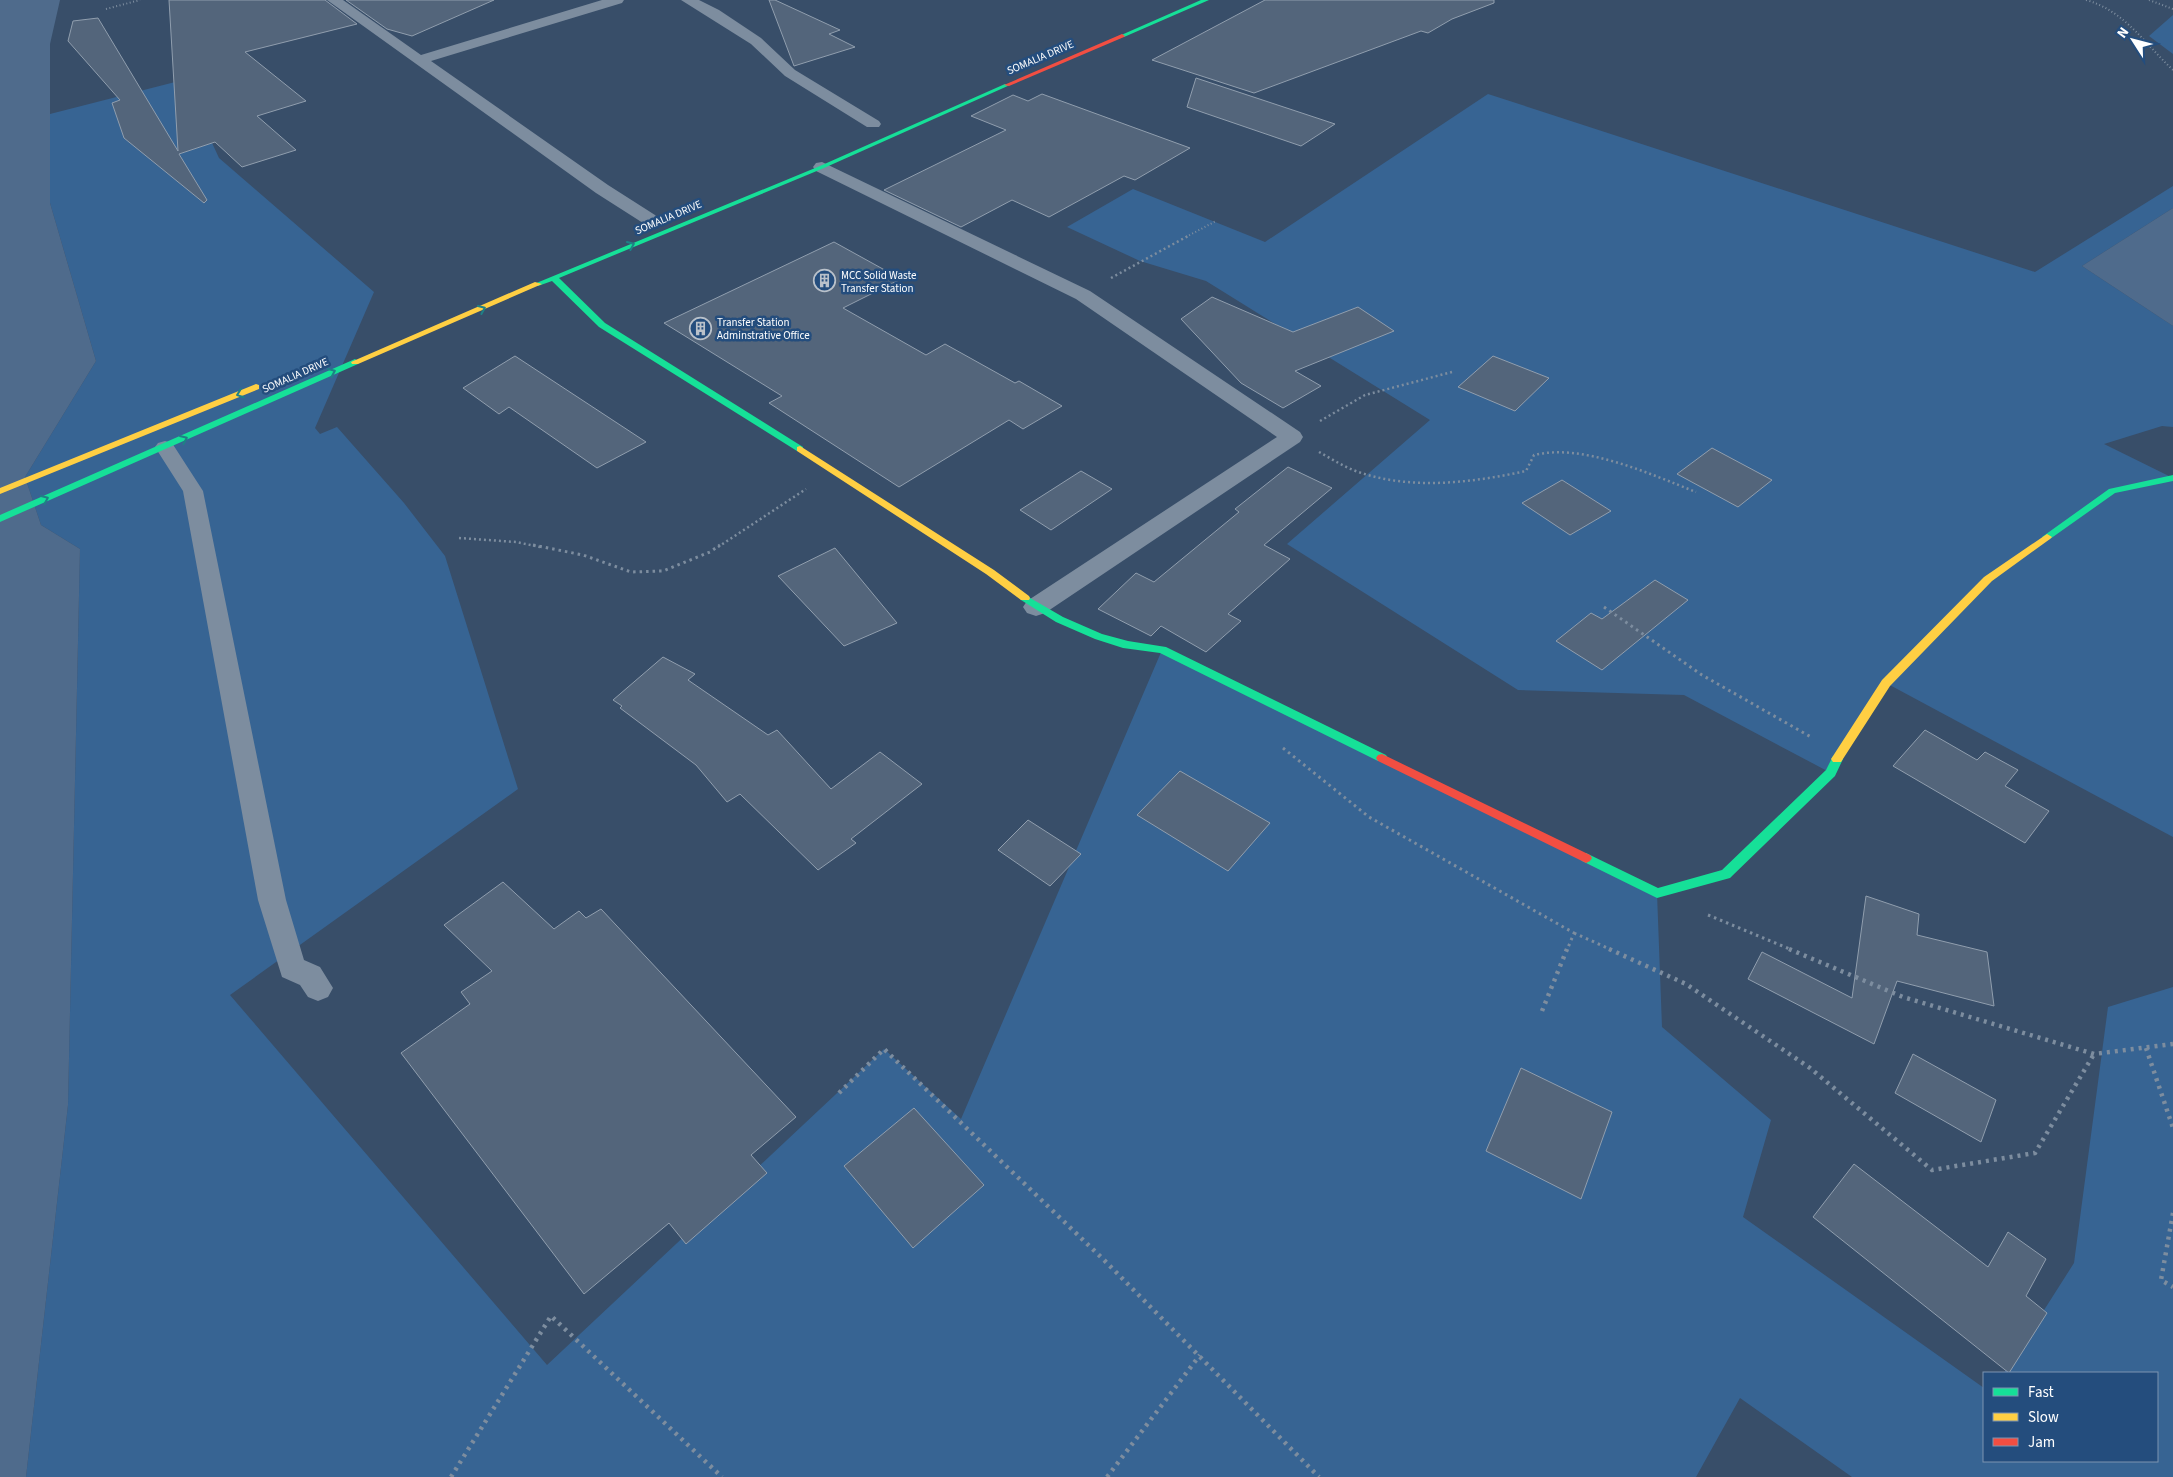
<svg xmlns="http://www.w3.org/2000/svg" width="2173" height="1477" font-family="'Source Sans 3',sans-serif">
	<rect width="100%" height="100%" fill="#384e69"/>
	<path fill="#376493" d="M2173,15V54L2149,36Z
		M183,80L219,158L374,292L315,428L320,434L337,427L404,503L445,556L518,789L230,995L547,1365L884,1049L961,1119L1162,650L1657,893L1662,1027L1771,1120L1743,1217L1984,1388V1461H2157V1373H2004L2074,1263L2108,1007L2173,987V1477H1852L1740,1398L1696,1477H26L68,1105L80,549L41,525L25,477L96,361L50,203V114Z
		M1488,94L2035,272L2173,186V208L2082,266L2173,326V427L2162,426L2104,444L2173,478V837L1886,683L1831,773L1684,695L1518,690L1287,544L1430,420L1206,281L1140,261L1067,227L1133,189L1265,242Z"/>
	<path fill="#4f6b8c" d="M0,0H60L50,44V203L96,361L25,477L41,525L80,549L68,1105L26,1477H0Z
		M2173,208V326L2082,266Z"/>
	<path fill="#53657b" stroke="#909eae" d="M169,0H325L357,24L245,52L306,101L257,116L296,150L242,167L215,142L179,154L207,200L204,203L124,138L112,103L120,100L68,41L73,21L98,18L178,151Z
		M346,0H494L412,36L387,29Z
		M769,0H775L840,30L829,34L855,47L794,66Z
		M1265,0H1494V3L1452,19L1428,33L1421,31L1254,93L1152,60Z
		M1196,78L1335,124L1301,146L1187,107Z
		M1042,94L1190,148L1135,180L1124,176L1049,217L1012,200L961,227L884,190L1006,130L971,116L1013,95L1028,101Z
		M834,242L901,279L843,308L926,355L945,344L1015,383L1019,381L1062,406L1023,429L1009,420L899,487L769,403L782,396L664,323Z
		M1212,297L1293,332L1358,307L1394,331L1295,371L1321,386L1283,408L1241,383L1181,319Z
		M515,356L646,442L597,468L509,407L499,414L463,388Z
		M1493,356L1549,378L1515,411L1458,387Z
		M1712,448L1772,480L1738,507L1677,474Z
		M1288,467L1332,488L1264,545L1290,559L1228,614L1241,621L1206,652L1161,626L1151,636L1098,609L1136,573L1154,582L1239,512L1235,509Z
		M1081,471L1112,489L1051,530L1020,510Z
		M1562,480L1611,511L1570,535L1522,503Z
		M835,548L897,623L844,646L778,576Z
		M1655,580L1688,600L1602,670L1556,641L1591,613L1602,619Z
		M663,657L695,674L688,680L768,735L777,730L831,789L880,752L922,784L851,839L856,843L818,870L740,794L727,802L696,765L620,708L622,706L613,700Z
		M1925,730L1977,760L1985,752L2018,770L2005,786L2049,811L2025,843L1893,766Z
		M1180,771L1270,823L1228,871L1137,815Z
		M1028,820L1081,854L1050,886L998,850Z
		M503,882L554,929L579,911L586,918L601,909L796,1117L751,1155L767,1173L686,1244L669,1223L584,1294L401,1053L470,1004L461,992L492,971L444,925Z
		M1866,896L1919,914L1917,935L1987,952L1994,1006L1897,981L1874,1044L1748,979L1762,952L1852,998Z
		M1913,1054L1996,1100L1981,1142L1895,1093Z
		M1521,1068L1612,1112L1581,1199L1486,1151Z
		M914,1108L984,1185L913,1248L844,1166Z
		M1854,1164L1988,1267L2008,1232L2046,1259L2026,1296L2047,1313L2009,1373L1813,1217Z"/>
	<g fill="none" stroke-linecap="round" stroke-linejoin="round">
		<path stroke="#7d8d9f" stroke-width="2" stroke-dasharray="1 2.5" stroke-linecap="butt" d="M2086,0C2125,11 2145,44 2173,70
			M2149,0L2173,9
			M106,9L140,0
			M1186,237L1216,221"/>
		<path stroke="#7d8d9f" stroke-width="2.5" stroke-dasharray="2 3" stroke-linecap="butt" d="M1111,278L1188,236
			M1320,421L1365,395L1452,372
			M1319,452C1330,458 1341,465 1353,470C1408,491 1470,483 1526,471L1534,455C1583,443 1650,474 1696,492
			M459,538L516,542L540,547
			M718,547L806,489"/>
		<path stroke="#7d8d9f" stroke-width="3" stroke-dasharray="2.5 4" stroke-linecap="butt" d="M533,545L583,555L631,572L663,571L710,552L720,545
			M1604,607L1702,675L1811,737
			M1283,748L1369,817L1574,933L1567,950
			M1708,915L1792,950
			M1574,933L1612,950"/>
		<path stroke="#7d8d9f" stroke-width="4.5" stroke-dasharray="3 5" stroke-linecap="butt" d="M1609,949L1686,984L1810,1068L1932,1170L2035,1153L2094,1054
			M1789,949L1903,997L2094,1054L2173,1044
			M1542,1011L1567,949
			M2146,1048L2173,1128
			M839,1093L884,1049L1104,1260L1319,1477
			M2173,1213L2161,1280L2173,1287
			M451,1477L551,1316L722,1477
			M1107,1477L1200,1355"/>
		<path fill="#7d8d9f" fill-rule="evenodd" d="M165,441L172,443L203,491L286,900L304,960L320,967L333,988L328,997L318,1001L308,997L300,985L282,977L258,900L183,491L155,447L158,443Z"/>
		<path fill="#7d8d9f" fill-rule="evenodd" d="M327,0H343L421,55L602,0H624L622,3L431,61L608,185L655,215L658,219L655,223L649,224L643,223L596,193Z
			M681,0H699L719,10L761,38L795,70L879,121L881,124L879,127H867L785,76L751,44Z
			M822,162L1090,291L1300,432L1303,437L1300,442L1045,613L1036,616L1027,613L1023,607L1027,601L1277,437L1076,299L816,171L813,167L816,163Z"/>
		<path fill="#16e098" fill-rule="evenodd" d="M1201,0H1209L1124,37L1119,36Z
			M1005,84L1010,85L824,168L559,278L605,323L803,447V451H797L599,327L552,281L538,286L534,284L820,166Z
			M355,359L359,362L358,364L0,522V515Z
			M2173,475V481L2115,493L2050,539L2047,540L2042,537L2109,489Z
			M1025,595L1063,617L1102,634L1128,641L1166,647L1386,755L1388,758L1386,761H1378L1160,653L1123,648L1095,639L1056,622L1021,600L1020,598Z
			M1837,755L1841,756L1843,759L1835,776L1730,878L1657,898L1582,861L1580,858L1582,855L1586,853L1590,855L1658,888L1722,870L1826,770L1833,756Z"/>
		<path fill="#ffcf43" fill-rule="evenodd" d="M535,282L542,284L358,364H352L351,362Z
			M256,384L259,385V389L0,494V488Z
			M800,446L994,570L1029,596L1030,598L1029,600H1021L986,574L797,451V447Z
			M2047,534L2052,537L2050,539L1992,581L1890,686L1841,762H1833L1831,759L1833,756L1882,680L1984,577Z"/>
		<path fill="#f24e42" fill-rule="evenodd" d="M1122,34L1125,36L1124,37L1009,86L1004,85Z
			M1382,754L1590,855L1592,858L1590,861L1586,863L1582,861L1378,761L1376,758L1378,755Z"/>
	</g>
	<defs><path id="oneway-chevron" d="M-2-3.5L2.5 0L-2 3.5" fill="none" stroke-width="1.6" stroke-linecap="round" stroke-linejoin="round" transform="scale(1.25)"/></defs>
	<g stroke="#1f8086">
		<use href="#oneway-chevron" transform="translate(631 245) rotate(-23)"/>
		<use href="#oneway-chevron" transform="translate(482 309) rotate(-23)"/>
		<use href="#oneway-chevron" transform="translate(332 372) rotate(-24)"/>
		<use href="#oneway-chevron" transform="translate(240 394) rotate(159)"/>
		<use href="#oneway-chevron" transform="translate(184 439) rotate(-24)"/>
		<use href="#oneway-chevron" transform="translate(45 499) rotate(-23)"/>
	</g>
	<defs>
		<symbol id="building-ring" viewBox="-11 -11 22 22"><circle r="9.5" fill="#244d7d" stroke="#b9c1ca" stroke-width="1.5"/><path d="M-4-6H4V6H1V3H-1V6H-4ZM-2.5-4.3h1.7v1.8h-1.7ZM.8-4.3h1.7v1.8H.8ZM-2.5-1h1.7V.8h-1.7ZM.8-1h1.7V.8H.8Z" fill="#b9c1ca"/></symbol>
	</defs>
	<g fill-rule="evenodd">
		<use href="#building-ring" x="812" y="268" width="25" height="25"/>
		<use href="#building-ring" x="688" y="316" width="25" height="25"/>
	</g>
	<g text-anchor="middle" stroke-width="5" stroke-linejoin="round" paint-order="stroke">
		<g font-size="11" fill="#fff" stroke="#244d7d">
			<text transform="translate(1040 57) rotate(-23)" y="4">SOMALIA DRIVE</text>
			<text transform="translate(668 217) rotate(-23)" y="4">SOMALIA DRIVE</text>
			<text transform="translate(295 375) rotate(-24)" y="4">SOMALIA DRIVE</text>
		</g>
		<g font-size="11" fill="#fff" stroke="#244d7d" text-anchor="start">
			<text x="841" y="279">MCC Solid Waste<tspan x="841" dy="13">Transfer Station</tspan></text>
			<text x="717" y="326">Transfer Station<tspan x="717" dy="13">Adminstrative Office</tspan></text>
		</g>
	</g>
	<rect x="1983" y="1372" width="175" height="90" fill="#244d7d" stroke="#7c94b1"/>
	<rect x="1993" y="1388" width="25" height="8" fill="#16e098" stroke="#7c94b1"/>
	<text x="2028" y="1397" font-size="15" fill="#ffffff">Fast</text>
	<rect x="1993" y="1413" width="25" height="8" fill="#ffcf43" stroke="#7c94b1"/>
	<text x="2028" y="1422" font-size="15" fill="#ffffff">Slow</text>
	<rect x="1993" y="1438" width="25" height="8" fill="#f24e42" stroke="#7c94b1"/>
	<text x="2028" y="1447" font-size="15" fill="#ffffff">Jam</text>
	<g transform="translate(2133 40) rotate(306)" stroke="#244d7d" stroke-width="4" paint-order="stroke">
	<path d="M0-4L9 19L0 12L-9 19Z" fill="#ffffff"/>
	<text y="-8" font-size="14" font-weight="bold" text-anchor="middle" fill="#ffffff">N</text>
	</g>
</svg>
